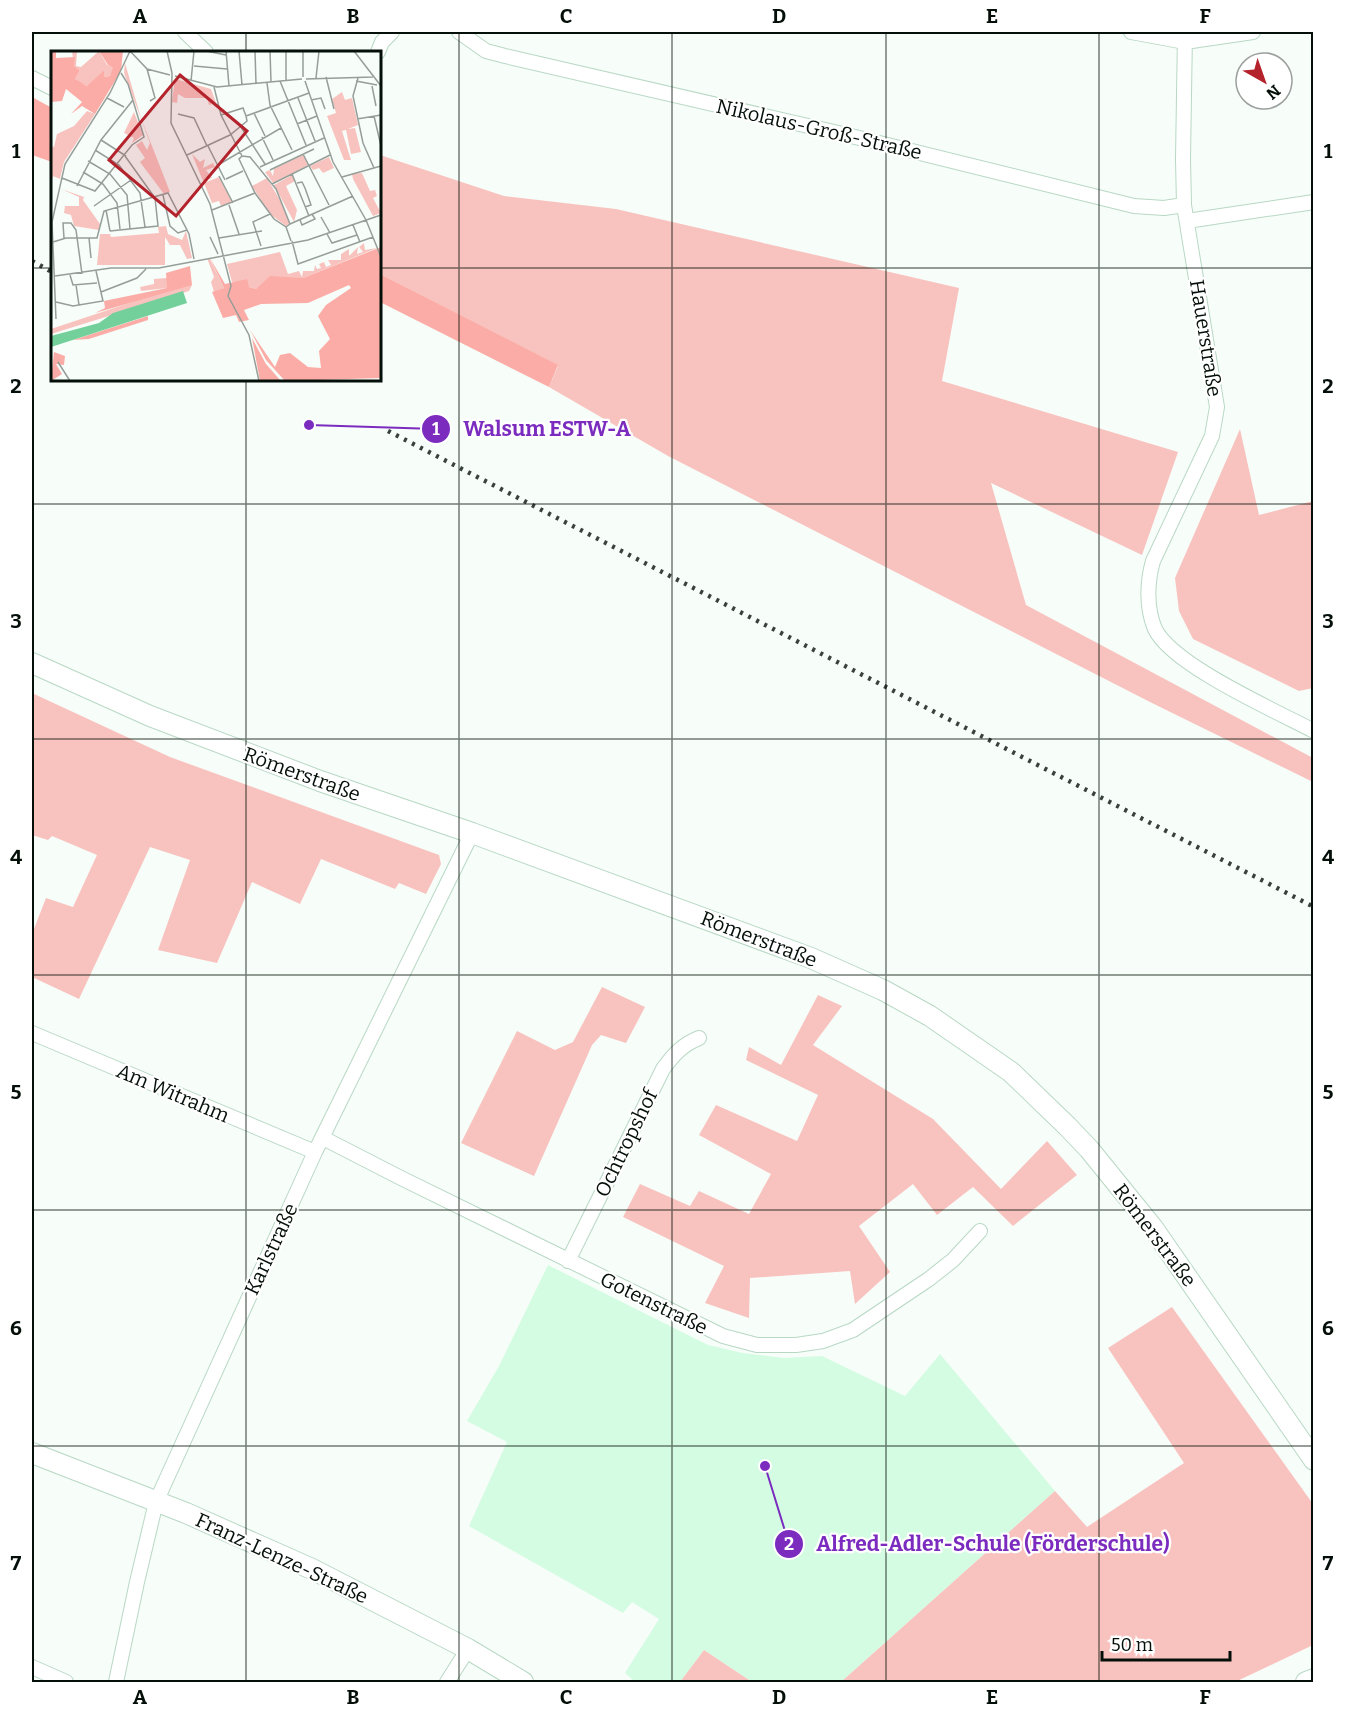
<svg xmlns="http://www.w3.org/2000/svg" width="1345" height="1714" font-family="Bitter,serif">
	<rect width="100%" height="100%" fill="#f7fdf9"/>
	<path fill="#d4fce2" d="M548,1265L708,1345L743,1353L784,1358L822,1356L905,1396L940,1354L1055,1491L841,1682H752L704,1650L680,1682H630L632,1679L625,1673L659,1619L632,1602L623,1613L469,1526L507,1442L467,1421L499,1366Z"/>
	<path fill="#f8c3bf" d="M380,155L504,196L616,209L959,288L942,381L1178,452L1142,555L991,483L1026,605L1313,758V782L1152,703L668,456L549,387L558,366L380,274Z
		M1240,429L1259,515L1313,501V688L1299,691L1193,639L1179,611L1175,578Z
		M32,693L170,757L439,855L441,864L426,894L399,883L395,889L321,859L300,904L252,882L217,963L158,950L190,860L150,847L79,999L32,977V934L46,898L73,907L97,855L52,836L48,840L32,835Z
		M602,987L645,1007L626,1043L601,1035L592,1045L534,1176L461,1143L517,1031L555,1050L573,1042Z
		M818,995L842,1006L813,1045L933,1119L1001,1189L1047,1141L1077,1175L1013,1226L973,1187L937,1215L913,1184L859,1226L890,1272L855,1304L850,1271L750,1278L749,1318L705,1303L724,1266L623,1217L640,1184L690,1206L699,1191L749,1214L771,1174L699,1135L716,1105L797,1141L818,1095L746,1060L749,1047L781,1065Z
		M1172,1307L1313,1504V1645L1235,1682H841L1055,1491L1087,1527L1184,1463L1108,1348Z
		M704,1650L752,1682H680Z"/>
	<path fill="#fcaca6" d="M32,97L52,108V162L32,155Z
		M380,274L558,365L549,387L380,302Z"/>
	<g fill="none" stroke-linecap="round" stroke-linejoin="round">
		<defs>
			<path id="street" d="M185,32L206,52
				M459,32L486,51L505,56L847,135L1134,206L1164,208L1184,205
				M1131,32L1185,42L1253,32
				M1185,32L1183,159L1184,205L1217,407L1212,436L1153,561C1147,582 1146,608 1155,629C1172,665 1276,711 1314,731
				M378,52L382,42L392,32
				M32,78L52,88
				M1187,221L1314,202
				M32,1033L315,1152
				M323,1138L401,1178L723,1336L757,1345H796L823,1341L853,1330L929,1279L953,1260L980,1231
				M568,1261L663,1069C674,1054 682,1045 699,1038
				M32,1667L66,1682
				M116,1682L137,1582L156,1502L315,1152L472,833
				M447,1682L468,1649"/>
			<path id="secondary" d="M32,663L150,716L320,781L472,833L811,958L883,990L930,1016L1011,1072L1067,1126L1089,1149L1153,1228L1314,1460
				M32,1453L186,1513L312,1569L468,1649L523,1682
				M1306,1682L1314,1679"/>
		</defs>
		<use href="#street" stroke="#b8d8c4" stroke-width="16"/>
		<use href="#secondary" stroke="#b8d8c4" stroke-width="22"/>
		<use href="#street" stroke="#fff" stroke-width="14"/>
		<use href="#secondary" stroke="#fff" stroke-width="20"/>
		<path stroke="#38413b" stroke-width="4.5" stroke-dasharray="3 6" stroke-linecap="butt" d="M32,261L52,272
			M388,431L1314,907"/>
	</g>
	<path fill="none" stroke="#050f09" stroke-width="1.5" stroke-opacity="0.55" d="M246,32V52M459,32V1682M672,32V1682M886,32V1682M1099,32V1682M32,268H52M380,268H1314M246,380V1682M32,504H1314M32,739H1314M32,975H1314M32,1210H1314M32,1446H1314"/>
	<g text-anchor="middle" stroke-width="4.5" stroke-linejoin="round" paint-order="stroke">
		<g font-size="20" fill="#050f09" stroke="#fff">
			<text transform="translate(819 129) rotate(13)" y="7">Nikolaus-Groß-Straße</text>
			<text transform="translate(1206 338) rotate(81)" y="7">Hauerstraße</text>
			<text transform="translate(302 774) rotate(20)" y="7">Römerstraße</text>
			<text transform="translate(759 939) rotate(21)" y="7">Römerstraße</text>
			<text transform="translate(173 1093) rotate(23)" y="7">Am Witrahm</text>
			<text transform="translate(626 1143) rotate(-64)" y="7">Ochtropshof</text>
			<text transform="translate(1155 1235) rotate(53)" y="7">Römerstraße</text>
			<text transform="translate(271 1249) rotate(-65)" y="7">Karlstraße</text>
			<text transform="translate(654 1303) rotate(26)" y="7">Gotenstraße</text>
			<text transform="translate(282 1558) rotate(25)" y="7">Franz-Lenze-Straße</text>
		</g>
	</g>
	<g transform="translate(51 51)">
		<rect width="330" height="330" fill="#f7fdf9"/>
		<path d="M21,0H26L25,15L30,16L48,0L56,14L63,15L59,25L53,26V19L37,35L26,31L24,28L29,19L23,15ZM74,12L90,67L119,141L113,143L89,111L94,107L85,94L91,90L96,99L99,92L73,22ZM124,28L160,38L165,52L158,54L156,47H134L127,43L126,52L121,51ZM291,41L294,49L301,47L307,74L297,78L304,77L310,101L300,103L295,79L291,80L300,109H293L276,65L285,62L281,48ZM36,60L44,63L13,111L9,128L2,125L0,133V95L3,96L6,83L23,75ZM83,61L92,84L81,92L83,87L73,82ZM141,103L149,111L154,108L152,117L162,112L164,116L155,119L161,127L152,130ZM252,104L257,114L222,132L214,121L219,119L222,125L223,118ZM278,106L283,117L272,122L268,117L262,119L259,115ZM311,122L319,140L324,139L326,145L322,147L330,162L322,165L302,128L301,123ZM241,124L244,130L235,135L246,159L243,171L223,134ZM168,126L181,151L170,155L168,150L161,152L153,132ZM216,127L230,151L239,172L235,175L219,163L201,135ZM10,138L33,146L32,149L49,173L48,179L23,175L20,164L13,162L14,155H28V146ZM107,176L115,175L117,183L131,189L135,180L141,207L136,208L129,194H119L114,186V214H46L49,183H59L60,186L108,182ZM313,192L314,199L326,197L252,227L214,232L205,238L181,231L176,213L229,201L237,223L248,220L251,226L252,220H263L264,214L266,218L270,217L268,213L273,211L275,216L280,214L277,209H290V203L298,198V205L307,196L306,203L312,201L308,196ZM156,207L159,208L173,237L163,241L160,231L163,226ZM116,227V237L90,240L89,236L103,233V228ZM132,234H141L138,240L0,283V278Z" fill="#f8c3bf"/>
		<path d="M0,0H5V7L24,6L23,15L29,19L24,28L36,35L53,19V26L59,25L62,16L57,14L48,0H72L70,20L44,63L31,55L20,63L31,51L15,38L11,50L0,51ZM330,196V327L234,330L215,309L199,279L224,316L229,304L239,302L257,316L270,317L268,300L279,288L267,265L275,254L300,237L298,234L257,252L210,253L193,259L198,269L188,271L185,264L172,267L161,241L173,237L159,207L174,233L196,228L198,236L205,238L219,225L252,227ZM139,215L141,234L44,262L54,257L53,250L116,237L115,222ZM97,265V269L38,288L22,289ZM201,287L215,313L230,330H209ZM3,301L14,305L13,314L5,313L11,323L0,330Z" fill="#fcaca6"/>
		<path d="M132,240L136,252L0,296V285L48,272L62,262Z" fill="#73d09b"/>
		<path fill="none" stroke="#969e99" stroke-width="1.5" d="M79,0L96,18L104,47L99,50M116,0L121,22M155,0L175,4M175,0L178,35M188,0L191,34M204,0L205,33M219,0L220,31M235,0V30M252,0V26M303,0L330,35M143,15L176,18M96,18L119,24M124,25L166,36L251,28M275,26L283,58M121,27V22L120,72L159,153L180,235L177,245L198,284L208,330M265,27L268,0M307,27L302,45L312,92L323,117M255,28L322,26M140,30L143,0M229,30L255,94M254,30L282,111L315,169L330,206M305,30L326,34M216,32L219,54L241,99M321,35L325,55M163,36L170,64L191,105M56,47L73,56M247,47L264,90M260,49L270,47L274,58M203,62L214,85M127,63L143,67L156,95M170,64L192,57L195,65M323,65L330,95M306,68L330,64M246,73L266,65M190,76L214,113M211,86L222,109M50,89L75,105M157,95L174,129M44,99L68,114L89,142L94,176M252,103L278,154M136,104L179,84L196,70L195,65L258,42M74,105L104,147M191,105L188,108L204,142L223,168L235,176L240,190M191,105L199,106L225,138L239,173L235,176M37,110L59,123L76,144L79,178M167,114L230,77M209,116L273,87M219,119L263,98M32,121L52,133L66,152L69,178M241,123L258,165M168,125L182,152M291,126L330,115M11,127L44,140L81,94L93,86L77,33L70,22M175,128L192,120M246,132L251,131L254,137L260,154L254,156M221,133L279,104M26,135L50,89L82,49M112,144L119,175L127,182L136,179M178,154L188,183M43,155L80,129M55,159L59,180M161,159L204,142M270,166L279,182M249,169L251,174L264,168L261,163M239,173L302,145M302,174L309,191M59,180L107,175L104,147M276,183L281,192L306,184M159,186L167,203M13,187L12,172H20L25,179L31,223M38,187L40,207M168,187L211,180M241,190L247,213L322,186M2,191L15,187H46L53,160L117,142L138,183L143,208M210,195L202,171L219,163M19,224L22,234L46,232M4,225L60,217H108L257,189L330,164M25,234L28,254M50,241L86,227L95,218M5,251L22,255L52,250L45,220M5,268L1,171L14,113L59,42L79,0M7,311L19,330"/>
		<path fill="#b4222c" fill-opacity="0.15" stroke="#b4222c" stroke-width="3" d="M129,24L196,80L125,165L58,109Z"/>
		<rect width="330" height="330" fill="none" stroke="#050f09" stroke-width="3"/>
	</g>
	<path fill="none" stroke="#7b2cbf" stroke-width="2" d="M309 425L436 429M765 1466L789 1544"/>
	<g fill="#7b2cbf" stroke="#fff" stroke-width="2">
		<circle cx="309" cy="425" r="6"/>
		<circle cx="765" cy="1466" r="6"/>
		<circle cx="436" cy="429" r="15"/>
		<circle cx="789" cy="1544" r="15"/>
	</g>
	<g font-size="18" text-anchor="middle" font-weight="bold" fill="#fff">
		<text x="436" y="435">1</text>
		<text x="789" y="1550">2</text>
	</g>
	<g font-size="21" text-anchor="middle" font-weight="bold" fill="#7b2cbf" stroke="#fff" stroke-width="4.5" stroke-linejoin="round" paint-order="stroke">
		<text x="547" y="436">Walsum ESTW-A</text>
		<text x="993" y="1551">Alfred-Adler-Schule (Förderschule)</text>
	</g>
	<rect width="1345" height="1714" fill="none" stroke="#ffffff" stroke-width="66"/>
	<g transform="translate(1264 81) rotate(140)"><circle r="28" fill="#ffffff" stroke="#9b9f9d" stroke-width="1.5"/>
	<path d="M0-4.5L10 22L0 15L-10 22Z" fill="#b4222c"/>
	<text y="-9" font-size="16" font-weight="bold" text-anchor="middle" fill="#050f09">N</text>
	</g>
	<path d="M1102 1651v9h128v-9" fill="none" stroke="#050f09" stroke-width="3"/>
	<text x="1111" y="1651" font-size="18" fill="#050f09" stroke="#ffffff" stroke-width="4.5" paint-order="stroke">50 m</text>
	<rect x="33" y="33" width="1279" height="1648" fill="none" stroke="#050f09" stroke-width="2"/>
	<g font-size="20" text-anchor="middle" font-weight="bold" fill="#050f09">
		<text x="140" y="23">A</text>
		<text x="353" y="23">B</text>
		<text x="566" y="23">C</text>
		<text x="779" y="23">D</text>
		<text x="992" y="23">E</text>
		<text x="1205" y="23">F</text>
		<text x="16" y="158">1</text>
		<text x="1328" y="158">1</text>
		<text x="16" y="393">2</text>
		<text x="1328" y="393">2</text>
		<text x="16" y="628">3</text>
		<text x="1328" y="628">3</text>
		<text x="16" y="864">4</text>
		<text x="1328" y="864">4</text>
		<text x="16" y="1099">5</text>
		<text x="1328" y="1099">5</text>
		<text x="16" y="1335">6</text>
		<text x="1328" y="1335">6</text>
		<text x="16" y="1570">7</text>
		<text x="1328" y="1570">7</text>
		<text x="140" y="1704">A</text>
		<text x="353" y="1704">B</text>
		<text x="566" y="1704">C</text>
		<text x="779" y="1704">D</text>
		<text x="992" y="1704">E</text>
		<text x="1205" y="1704">F</text>
	</g>
</svg>
